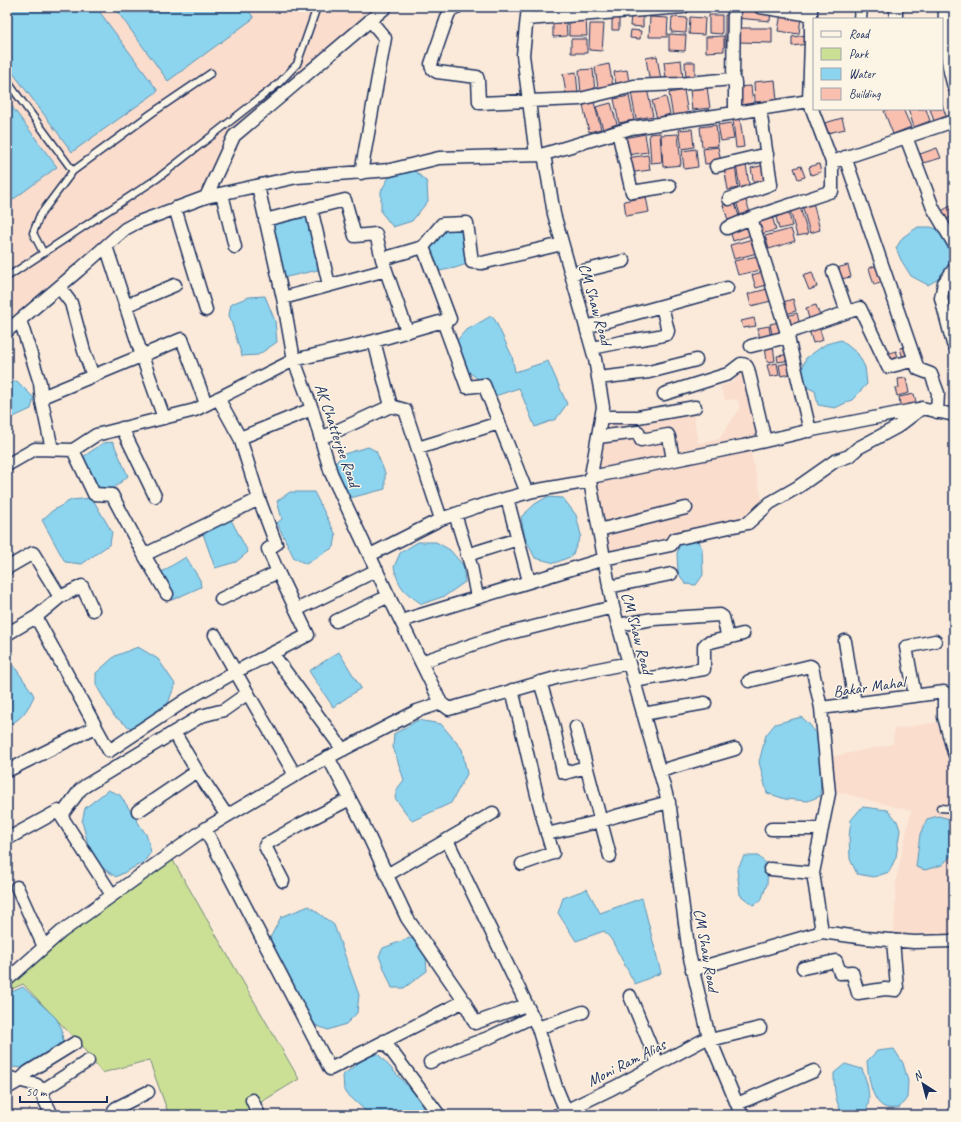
<svg xmlns="http://www.w3.org/2000/svg" width="961" height="1122" font-family="Caveat,sans-serif">
	<rect width="100%" height="100%" fill="#fbeada"/>
	<filter id="ink" filterUnits="userSpaceOnUse"><feTurbulence type="fractalNoise" baseFrequency=".025" numOctaves="2"/><feDisplacementMap in="SourceGraphic" scale="8" xChannelSelector="R" yChannelSelector="G"/><feConvolveMatrix kernelMatrix="1 2 1 2 8 2 1 2 1" color-interpolation-filters="sRGB"/></filter>
	<g filter="url(#ink)">
		<path fill="#faddcd" d="M7,7H380L229,135L202,190L129,217L7,321Z
			M743,365L760,438L748,441L763,503L744,521L668,542L607,554L604,519L594,470L604,420L693,411L698,443L719,439L740,408L737,399L725,400L720,386L734,382Z
			M939,722L947,751L954,763V935L894,936L896,880L911,811L834,791L830,757L893,744L894,729Z"/>
		<path fill="#cbe095" stroke="#73887a" d="M171,857L299,1079L240,1115H169L149,1060L102,1073L80,1044L23,984L12,989L7,984L62,934Z"/>
		<path fill="#8dd4ee" stroke="#5f92b4" d="M7,7H96L158,91L72,152L7,65Z
			M114,7H246L254,18L168,81Z
			M7,100L57,167L7,204Z
			M414,170L427,182L428,201L412,221L393,227L381,212V191L389,177Z
			M309,217L318,255V270L282,278L270,224Z
			M463,226L470,263L455,268L434,272L429,247L445,227Z
			M918,227H931L942,231L952,247L954,261L945,275L928,285L911,276L901,260L896,248L903,237Z
			M265,296L275,321L277,342L258,355L242,356L229,315L231,304L249,297Z
			M491,316L495,320L512,356L515,372L548,361L567,404L556,419L535,427L519,388L495,396L477,378L463,368L453,345L465,331Z
			M841,340L858,354L865,367L867,384L852,400L835,408L818,405L815,391L802,385L800,374L806,358L826,344Z
			M17,381L34,398L31,409L7,420V385L9,383Z
			M113,442L128,476L114,488L99,491L83,457L103,443Z
			M368,447L376,451L385,473V489L350,498L339,482L334,464L344,454Z
			M290,492H314L336,535L334,547L306,564L294,558L277,523L282,519L277,501Z
			M547,497L563,498L576,515L581,535L572,556L555,563L535,558L525,538L521,517L535,504Z
			M92,498L112,532L110,544L82,564L65,562L42,520L52,511L71,500Z
			M229,516L248,552L236,562L215,568L201,528Z
			M688,540H697L702,548L703,575L696,585L685,584L678,572L677,554L679,546Z
			M418,542H436L450,550L463,565L465,582L445,596L422,604C404,592 399,588 394,567L400,553Z
			M186,557L200,580L201,587L172,600L158,574Z
			M138,647L158,659L175,684L165,712L133,730L114,716L96,685V673L115,656Z
			M339,652L361,688L333,707L309,671Z
			M14,666L32,692L34,696C29,708 20,722 7,725V667Z
			M801,717C805,720 810,724 812,728C825,748 821,774 820,796L808,801L785,799L767,793L759,762L766,735L775,724Z
			M418,720L441,724L462,749L467,774L451,803L412,821L395,798L397,789L404,780L393,747L394,734Z
			M108,790L120,795L147,836L151,852L144,862L116,877L100,866L88,844L82,822L85,808Z
			M862,807L888,810L897,821L900,830L896,857L889,872L874,877L857,874L850,859L849,837L851,820Z
			M938,816L954,820V851L952,855L942,865L925,870L916,867L920,834L927,819Z
			M744,856H758L768,865L767,884L761,901L753,905L740,895L737,870Z
			M587,889L600,913L642,898L661,973L635,984L611,939L604,931L576,941L558,913L563,898Z
			M309,906L334,925L359,995L357,1013L346,1024L328,1030L315,1025L288,978L270,938L281,917Z
			M410,938L417,941L426,957L427,971L404,988H392L379,956L383,948Z
			M23,987L56,1018L62,1029L63,1043L25,1068L10,1067L7,1064V994Z
			M894,1049L903,1063L908,1081L907,1098L899,1108C895,1108 891,1109 887,1108C871,1104 868,1074 867,1061L877,1051Z
			M378,1054L416,1095L423,1107L415,1115H370L344,1091L343,1075L366,1057Z
			M845,1064L862,1069C867,1082 874,1103 863,1115H843C835,1101 834,1089 834,1073Z"/>
		<path fill="#f9c0b0" stroke="#1b2f5e" d="M737,7L771,10L770,21L736,18Z
			M951,7H954V25H952Z
			M781,13L801,16L799,34L778,31Z
			M631,15H643V27L630,26Z
			M709,15H722V34L709,33Z
			M725,15H734L733,47H725Z
			M612,17H619V30H612Z
			M650,17L668,18L667,37H649Z
			M672,17L687,18L686,33L671,32Z
			M690,17L705,18L704,35L689,34Z
			M586,19L587,36H569V20Z
			M553,20H566L567,36L553,37Z
			M590,24H604L602,51L589,50Z
			M738,28H772V43L738,42Z
			M949,29H954V48H951Z
			M631,30L641,31L640,39L630,38Z
			M669,34L686,35L685,51L669,50Z
			M807,35L808,44L792,46V37Z
			M724,36V51L706,52V37Z
			M571,39H587V53H571Z
			M657,56L661,81L650,84L646,58Z
			M681,60L683,78L666,79L664,62Z
			M685,62H695V80H686Z
			M609,64L613,86L598,88L595,67Z
			M593,69L595,93L581,94L579,70Z
			M627,70L629,82L616,84L614,72Z
			M576,72L578,93L566,94L563,74Z
			M775,80L777,101L755,102L754,82Z
			M751,86L753,104L737,106L735,87Z
			M707,87L710,108L692,110L690,89Z
			M647,89L653,116L636,119L631,92Z
			M684,90L688,114L673,117L669,93Z
			M629,96L634,120L619,123L614,99Z
			M666,97L670,114L657,118L652,101Z
			M594,102L601,129L589,132L583,105Z
			M611,103L617,124L603,129L596,107Z
			M942,104L946,116L934,121L930,109H942Z
			M889,109H903L911,127L893,134L884,111Z
			M908,109H926L930,121L914,127Z
			M842,118L845,129L828,133L825,123Z
			M740,119L744,147L736,148L733,120Z
			M731,123L734,139L721,141L718,125Z
			M716,125L718,146L702,147L700,127Z
			M692,129L694,147L682,149L679,130Z
			M660,133L662,162L651,163L649,134Z
			M645,134L648,152L627,155L624,138Z
			M678,134L681,165L663,167L661,135Z
			M718,147L721,162L705,164L703,149Z
			M937,148L941,158L923,163L920,154Z
			M696,149L698,167L684,169L682,151Z
			M648,155L650,170L628,173L626,158Z
			M746,164L750,192L741,194L736,165Z
			M819,164L821,172L811,175L809,167Z
			M735,165L738,188L728,190L724,167Z
			M765,165L768,182L754,185L751,168Z
			M801,166L805,177L798,179L794,168Z
			M646,197L649,212L626,216L624,201Z
			M745,198L752,218L742,221L736,201Z
			M734,201L741,222L730,226L723,205Z
			M813,202L820,230L810,233L802,205Z
			M954,204V215L943,222L938,213Z
			M800,207L808,234L797,236L790,210Z
			M788,210L792,226L779,229L775,213Z
			M772,216L776,230L761,234L757,220Z
			M751,223L754,234L733,241L730,230Z
			M791,229L795,241L769,249L765,236Z
			M757,238L761,252L734,259L730,245Z
			M762,255L765,269L738,275L734,261Z
			M848,265L851,277L840,279L837,268Z
			M878,265L883,282L874,285L869,268Z
			M766,271L770,284L756,288L752,275Z
			M812,272L817,287L809,290L803,275Z
			M767,289L771,301L751,306L748,294Z
			M793,299L796,311L783,315L780,303Z
			M816,305L821,319L810,322L806,308Z
			M797,313L800,326L787,330L784,317Z
			M754,318L756,326L743,328L741,321Z
			M779,322L782,337L773,339L770,324Z
			M818,323L823,340L813,343L808,326Z
			M769,326L771,339L760,341L758,328Z
			M773,345L775,361L767,362L765,346Z
			M910,345L914,359L904,362L900,348Z
			M896,351L900,362L889,365L886,354Z
			M790,354L791,360L778,362L777,356Z
			M791,362L793,373L781,376L779,365Z
			M777,363L779,375L770,377L767,365Z
			M906,378L909,393L897,396L895,388H899L898,379Z
			M914,394L917,406L901,410L899,397Z"/>
		<g fill="none" stroke-linecap="round" stroke-linejoin="round">
			<defs>
				<path id="service" d="M7,81L73,171
					M43,252L33,233L40,215L73,171L152,113L211,73
					M7,277L158,178L279,83L297,64L317,7
					M940,808L954,809"/>
				<path id="minor" d="M457,7L451,10L448,15L431,64C431,68 432,70 437,72L477,77L478,80L479,102L480,103L580,99L634,86L678,84L732,79L735,82V113
					M528,7L523,55L536,155
					M760,7L811,15
					M896,7V19
					M945,7C944,34 946,61 954,87
					M527,19L683,7
					M860,19L861,7
					M733,80L734,7
					M809,101L811,41V7
					M618,132L632,192L670,186
					M906,137L933,208L954,244
					M544,154L554,214L595,359L603,407L590,481L613,607L670,808L689,954L709,1037L739,1109L742,1115
					M845,157L918,369L931,374L938,393L937,412
					M716,166L767,154
					M361,173L385,38L370,20
					M258,186L283,298L294,360L312,409L331,473L390,599L441,703
					M222,194L235,247
					M206,197L234,136L386,7
					M729,199L771,184L760,109
					M175,208L206,310
					M311,208L329,285
					M751,218L787,333L810,431
					M265,220L345,200L355,236L376,234L382,259L407,331
					M727,228L751,218L832,191V162
					M106,246L142,356L164,418
					M382,259L423,247
					M833,272L847,312
					M571,274L624,261
					M59,287L71,303L84,351L93,376
					M283,298L386,270
					M125,306L175,285
					M20,320L40,383L42,402L52,449
					M443,321L467,387L484,385L527,493
					M586,327L727,288
					M7,331L79,270L125,229L136,223L206,197L297,177L390,170L439,158L541,155L631,128L735,113L809,101L832,162L954,121
					M374,341L391,406L405,410L441,519
					M953,344L941,298L944,283L954,269
					M751,346L783,338L787,333L836,316L860,308L888,367L915,360
					M592,348L622,342L659,336L667,334L668,331L662,306
					M598,378L649,372L696,360
					M664,394L728,374L741,364C745,364 747,366 748,369L765,441
					M42,397L182,339L206,404
					M601,417H638L695,407
					M122,428L155,496
					M598,437L638,432L641,440L668,435L669,437L673,460
					M240,438L312,409
					M321,438L391,406
					M418,448L499,423
					M73,450L94,494L112,495L144,555L167,594
					M7,465L35,449L73,450L96,435L195,410L294,360L374,341L450,319L423,247L442,224L467,223L472,262L482,263L562,244
					M591,477L743,446L807,431L919,409
					M507,498L529,581
					M455,514L471,566L477,597
					M599,530L686,508
					M144,555L259,499
					M370,555L441,519L476,507L533,491L590,481
					M467,555L518,539
					M7,568L33,553L60,597L82,586L93,610
					M609,587L671,574
					M221,599L278,572
					M296,610L377,570
					M36,617L109,751L186,700L235,672L308,635L278,572L268,549L276,544L259,499L240,438L218,398
					M336,621L389,596
					M401,621L604,559L671,545L675,539L748,523L770,503L798,487L835,461L849,456L858,448L897,427L922,408L954,415
					M618,625L653,619L720,615L723,617L728,638
					M7,634L36,617L60,597
					M215,635C241,683 269,729 295,775
					M845,641L855,704
					M272,653L343,750
					M421,662L498,636L613,607
					M634,681L704,669V646L707,643L743,634
					M749,681L810,666L812,667L821,708
					M540,682L553,724L563,772L565,773L586,767
					M512,690C526,744 536,800 553,853L522,864
					M915,696L906,647L935,641
					M643,714L705,703
					M576,727L610,856
					M174,732L197,771L227,816
					M328,757L363,824L407,918L464,1001L475,1023L526,1005
					M7,771L95,727
					M660,771L735,749
					M138,811L197,771
					M61,816L80,790L85,786L201,716L224,710L248,693
					M205,829L330,1069L464,1001
					M771,829H822
					M547,834L601,821L616,816L669,802
					M7,839L58,811L112,895
					M447,840L538,1028L556,1087L566,1111
					M770,869L813,873
					M387,875L493,813
					M283,881L265,846L266,844L303,823L350,799
					M17,887L44,947
					M822,932L813,873L829,793L821,708L944,692V717L954,753
					M803,968L836,961L840,973L852,972L858,993L885,989L896,990L897,988L893,940
					M692,970L822,932L865,938L914,942L954,941
					M7,980L61,932L205,829L302,771L417,711L441,703L449,709L559,677L629,663
					M630,996L658,1064
					M538,1028L583,1012
					M710,1040L760,1028
					M384,1041L439,1115
					M430,1062L458,1049L488,1038L532,1017
					M7,1077L37,1085L52,1115
					M7,1088L19,1081L28,1072L75,1043
					M40,1092L88,1061
					M252,1100L259,1115
					M737,1104L814,1071
					M116,1115L114,1110L116,1108L148,1092
					M557,1115L613,1088L709,1037"/>
			</defs>
			<use href="#service" stroke="#1b2f5e" stroke-width="9"/>
			<use href="#minor" stroke="#1b2f5e" stroke-width="15"/>
			<use href="#service" stroke="#fcf5e5" stroke-width="6"/>
			<use href="#minor" stroke="#fcf5e5" stroke-width="12"/>
		</g>
	</g>
	<g text-anchor="middle" stroke-width="3" stroke-linejoin="round" paint-order="stroke">
		<g font-size="16" fill="#1b2f5e" stroke="#fcf5e5">
			<text transform="translate(596 304) rotate(74)" y="6">CM Shaw Road</text>
			<text transform="translate(338 435) rotate(71)" y="6">AK Chatterjee Road</text>
			<text transform="translate(638 633) rotate(75)" y="6">CM Shaw Road</text>
			<text transform="translate(869 686) rotate(-8)" y="6">Bakar Mahal</text>
			<text transform="translate(707 950) rotate(80)" y="6">CM Shaw Road</text>
			<text transform="translate(626 1062) rotate(-27)" y="6">Moni Ram Alias</text>
		</g>
	</g>
	<rect width="961" height="1122" fill="none" stroke="#fcf5e5" stroke-width="24"/>
	<rect x="12" y="12" width="937" height="1098" fill="none" stroke="#1b2f5e" stroke-width="1.5" filter="url(#ink)"/>
	<rect x="813" y="18" width="130" height="92" fill="#fcf5e5" stroke="#a2a6af"/>
	<rect x="821" y="31" width="20" height="6" fill="#fcf5e5" stroke="#a2a6af"/>
	<text x="849" y="38" font-size="12" fill="#1b2f5e">Road</text>
	<rect x="821" y="48" width="20" height="12" fill="#cbe095" stroke="#a2a6af"/>
	<text x="849" y="58" font-size="12" fill="#1b2f5e">Park</text>
	<rect x="821" y="68" width="20" height="12" fill="#8dd4ee" stroke="#a2a6af"/>
	<text x="849" y="78" font-size="12" fill="#1b2f5e">Water</text>
	<rect x="821" y="88" width="20" height="12" fill="#f9c0b0" stroke="#a2a6af"/>
	<text x="849" y="98" font-size="12" fill="#1b2f5e">Building</text>
	<g transform="translate(923 1084) rotate(324)" stroke="#fcf5e5" stroke-width="3" paint-order="stroke">
	<path d="M0-3L7 15L0 10L-7 15Z" fill="#1b2f5e"/>
	<text y="-6" font-size="11" font-weight="bold" text-anchor="middle" fill="#1b2f5e">N</text>
	</g>
	<path d="M20 1096v6h87v-6" fill="none" stroke="#1b2f5e" stroke-width="2"/>
	<text x="26" y="1096" font-size="12" fill="#1b2f5e" stroke="#fcf5e5" stroke-width="3" paint-order="stroke">50 m</text>
</svg>
